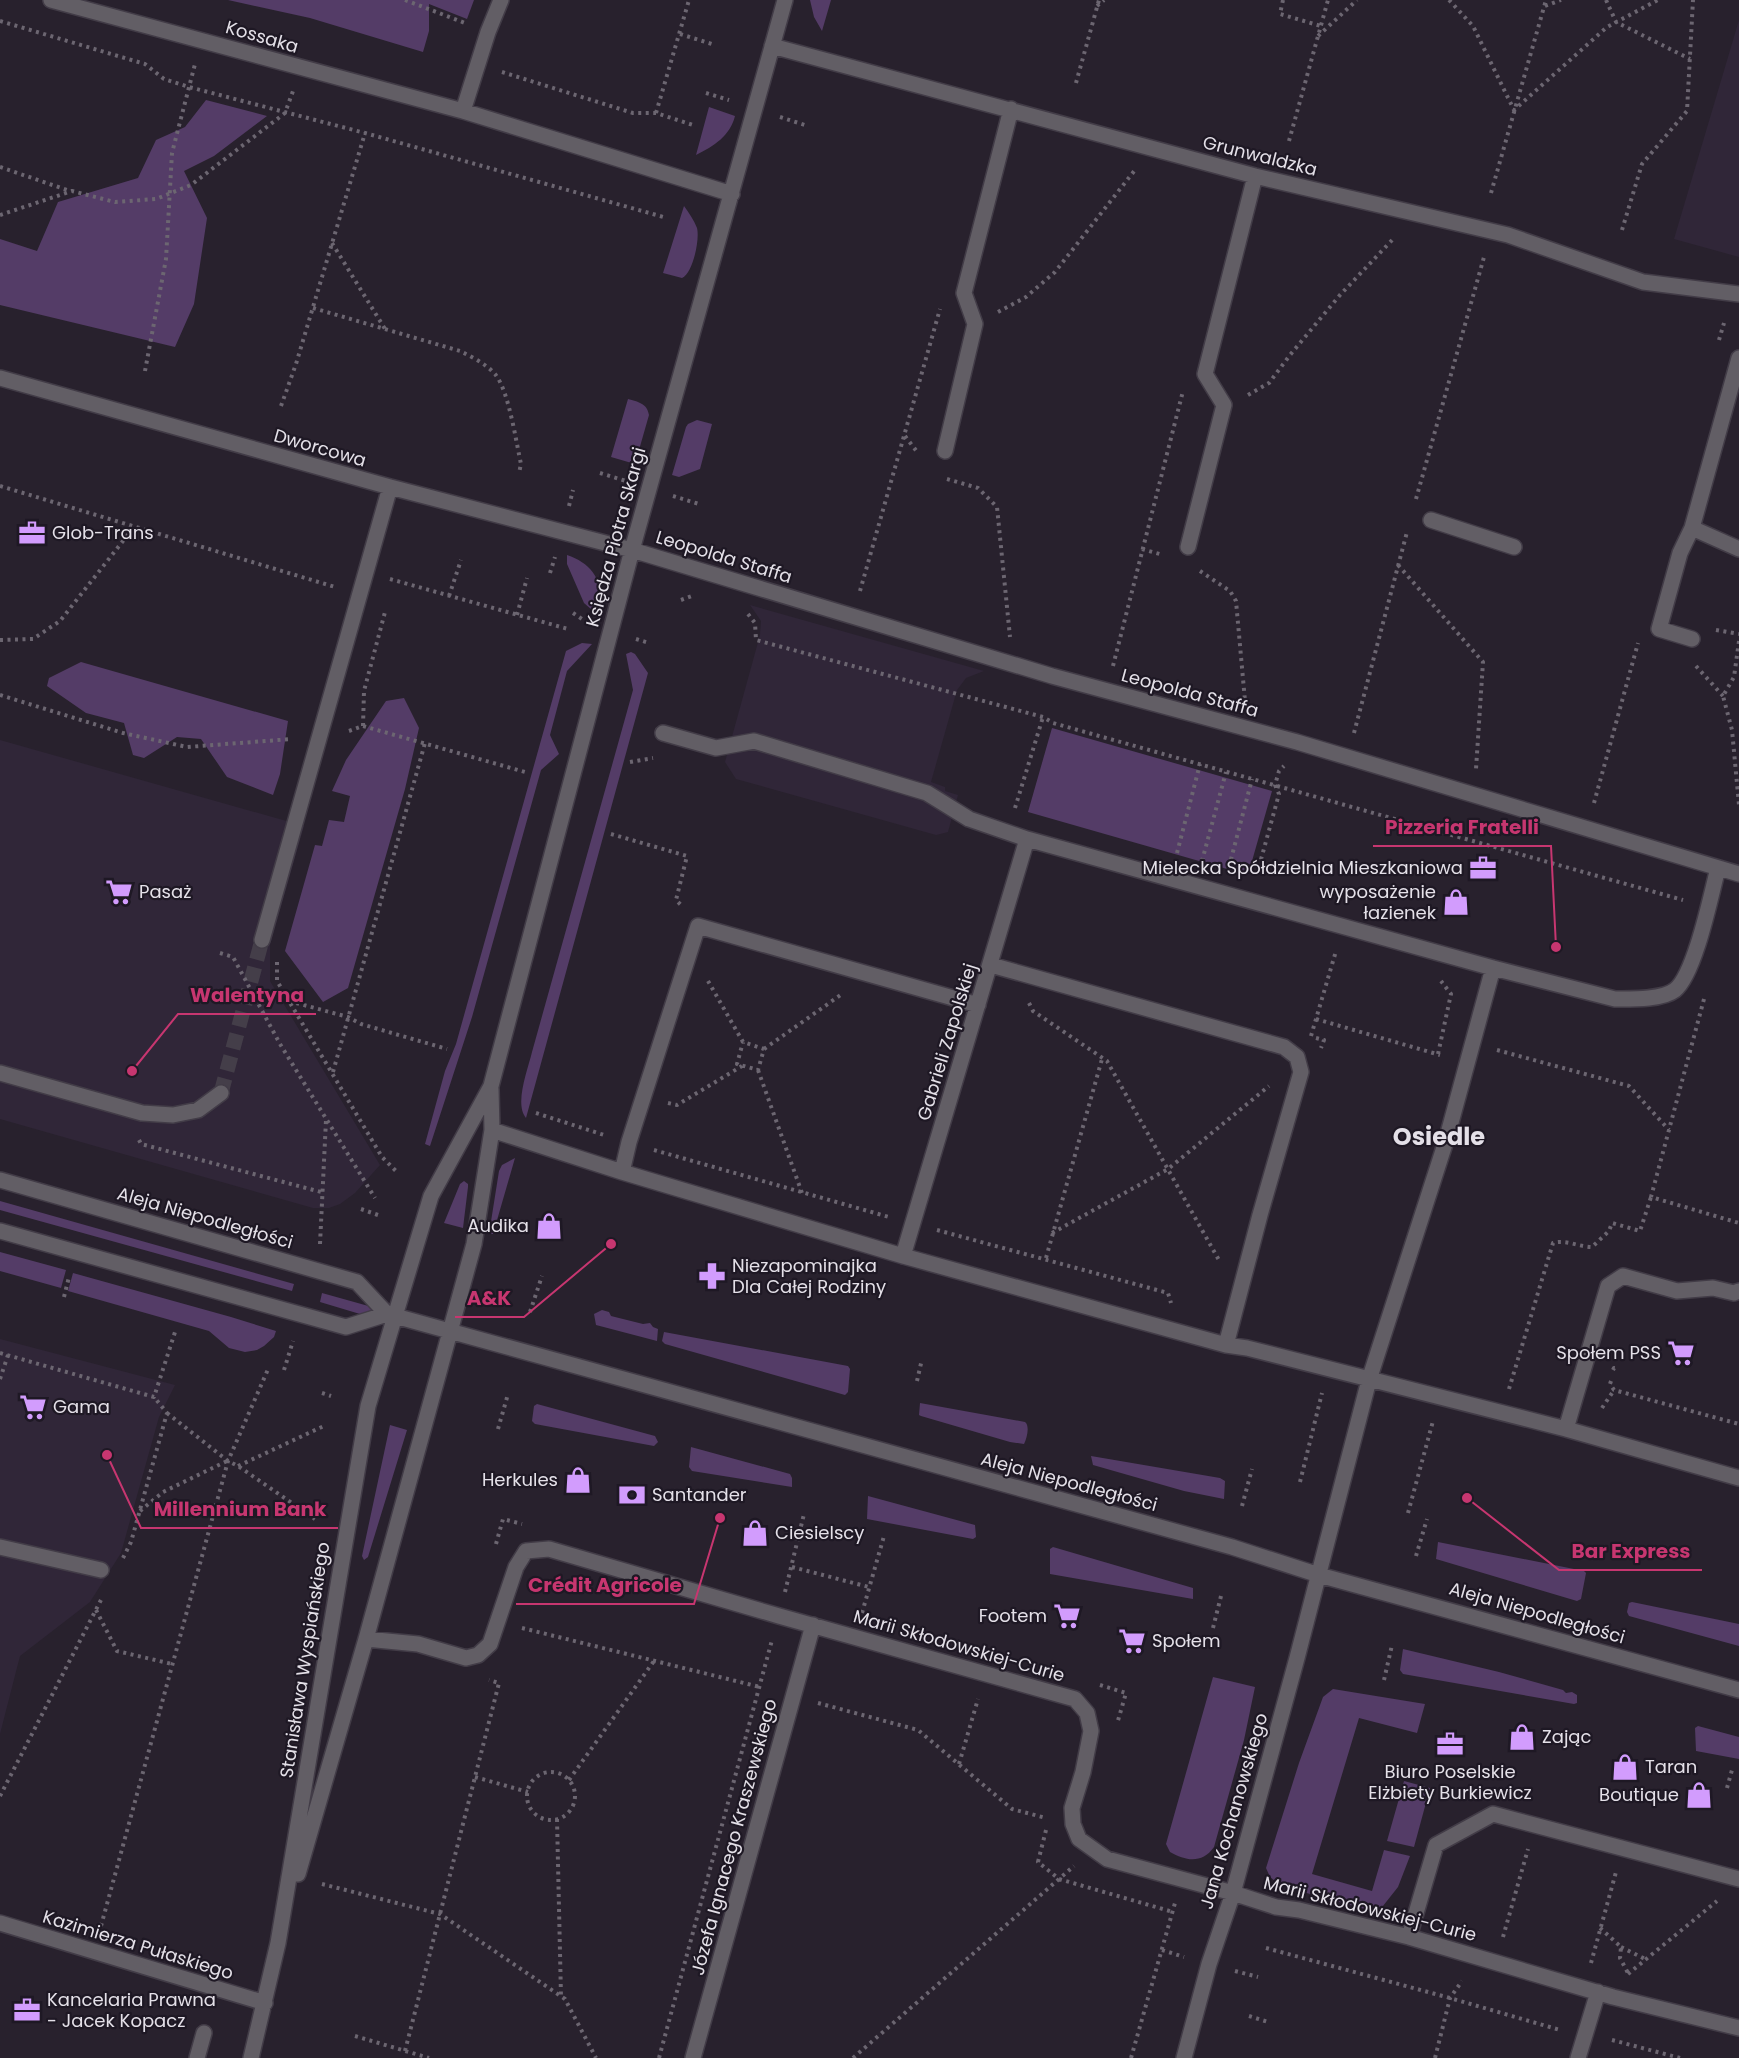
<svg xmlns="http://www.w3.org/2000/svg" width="1739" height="2058" font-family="Poppins,sans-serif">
	<rect width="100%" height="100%" fill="#28212d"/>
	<path fill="#302638" d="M1739,20V257L1674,239Z
		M750,605L984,671L966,678L957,690L931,782L945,787V791L958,795L948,832L936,835L736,779L725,762L760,635L761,621Z
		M0,740L304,826L270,945V981L380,1165L355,1193L340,1204L329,1208H313L0,1119Z
		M0,1339L175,1385L159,1417L121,1553L90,1602L20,1656L0,1734Z"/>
	<path fill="#543c67" d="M228,0H474L467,19L429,4V31L423,52L310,18Z
		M810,0H831L822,31L814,17Z
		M206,100L267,116L214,156L184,171L207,218L194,304L175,347L0,305V239L37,251L58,202L138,178L156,140L185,127Z
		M709,107L735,116C730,136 714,146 696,155Z
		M684,206C689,213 694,220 697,228C700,239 693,273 682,278L663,273Z
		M628,399C638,402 647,403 649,415L635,464L611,457Z
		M697,420L712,424L700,469L679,477L672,475L686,427L688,424Z
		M567,555C594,564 605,584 600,612L592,610L584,603L567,564Z
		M582,643L592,644L567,671L550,735L559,754L541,770L472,1017L430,1146L425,1144L445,1071L456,1044L566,651Z
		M631,652L635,654L648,673L526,1118C514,1104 528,1069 532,1052L633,690L626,654Z
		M81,662L288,721L280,774L273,795L227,777L201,739L177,737L144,758L133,755L124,723L86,713L47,686L49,678Z
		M404,698L419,728L405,789L348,988L323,1002L285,951L315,845L322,846L329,820L344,822L350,796L332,791L346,760L386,701Z
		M1052,728L1272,791L1248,875L1028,812Z
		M515,1158L493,1234H489L499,1171L502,1165Z
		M464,1181L468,1184V1187L463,1228L444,1223L460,1184Z
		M0,1201L294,1284L292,1291L0,1210Z
		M0,1252L66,1270L61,1288L0,1271Z
		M73,1273L231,1317L276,1331L274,1337L264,1346L257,1350L245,1352L229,1348L209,1331L68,1291Z
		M322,1293L372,1307L375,1312L370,1317L320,1302Z
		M602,1310L609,1312L611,1316L643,1324L650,1323L653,1327L658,1329L657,1341L596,1325L594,1314Z
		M664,1332L848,1366L850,1369L848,1392L845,1395L665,1344L662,1341Z
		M920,1403L1025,1422C1030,1426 1027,1438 1024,1444L1010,1442L921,1416L919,1415Z
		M537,1404L655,1436L658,1442L654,1446L535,1424L532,1421L534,1406Z
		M390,1425L407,1430L368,1557L364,1560L362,1556Z
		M691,1447L790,1474L792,1478V1487L692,1471L689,1467Z
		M1091,1456L1220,1478L1225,1481L1224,1499L1184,1491L1093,1465Z
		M868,1496L975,1525L976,1537L973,1539L867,1519Z
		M1438,1542L1584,1571L1586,1573L1581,1599L1577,1601L1436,1559Z
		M1053,1547L1193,1588V1599L1050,1574V1549Z
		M1632,1602L1739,1624V1646L1629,1616L1627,1612L1629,1603Z
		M1403,1649L1499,1672L1563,1690L1566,1693L1572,1692L1577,1695V1703L1574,1704L1403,1674L1400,1670Z
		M1213,1677L1255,1687L1244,1740L1214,1847C1202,1864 1186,1861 1170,1852L1166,1844Z
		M1333,1689L1425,1704L1417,1733L1359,1718L1312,1874L1372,1891L1384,1850L1410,1856L1398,1887L1379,1911L1376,1912L1281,1886L1270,1877L1266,1868L1299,1763L1323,1697Z
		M1698,1726L1739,1737V1759L1696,1751L1695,1728Z
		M1404,1781L1430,1788L1414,1847L1387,1841Z"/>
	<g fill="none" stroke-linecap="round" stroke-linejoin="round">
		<path stroke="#443e49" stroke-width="15" stroke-dasharray="15 8" stroke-linecap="butt" d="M221,1093L262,940"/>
		<defs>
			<path id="minor" d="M51,0L463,111L732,194
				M772,46L1255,176L1508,235L1643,282L1739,294
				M463,111L488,32L501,0
				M0,378L390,487L632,550L1052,676L1297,742L1739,874
				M945,451L975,324L964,293L1011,109
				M1431,520L1514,547
				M1692,528L1739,549
				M1188,547L1224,405L1205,374L1255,176
				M1692,639L1659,629L1680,553L1692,528L1739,358
				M663,733L716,748L754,741L927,793L969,819L1027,839L1493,968
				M262,940L390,487
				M991,965L1284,1047L1297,1057L1301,1072L1260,1215L1226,1345
				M0,1073L142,1113L173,1115L198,1110L221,1093
				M492,1130L622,1172L903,1256L1226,1345L1247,1348L1566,1429L1739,1478
				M622,1172L629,1142L698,926L978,1005
				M0,1180L357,1282L387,1314
				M0,1231L346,1327L387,1314L395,1316L1232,1547L1319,1575L1739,1690
				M903,1256L1027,839
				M1566,1429L1608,1286L1623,1276L1677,1291L1713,1288L1734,1293L1739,1291
				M0,1547L101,1570
				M366,1639L418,1644L466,1658L478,1655L490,1644L516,1567L526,1551L549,1549L779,1616L1075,1699L1087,1713L1091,1731L1083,1772L1072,1808L1073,1824L1079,1839L1107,1859L1233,1893L1276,1907L1299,1910L1409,1937L1613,1997L1739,2028
				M298,1874L366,1639L474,1244L492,1130L491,1089
				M0,1923L265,2003
				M1409,1937L1436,1845L1493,1814L1739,1879
				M197,2058L204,2033
				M251,2058L278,1943L368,1406L431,1196L491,1086L632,550L785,0
				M693,2058L813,1625
				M1184,2058L1209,1964L1233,1893L1297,1658L1369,1380L1446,1141L1493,968L1615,999C1631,999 1662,1000 1675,990C1695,974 1711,895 1718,868
				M1578,2058L1598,1992"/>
		</defs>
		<use href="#minor" stroke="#423c47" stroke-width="18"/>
		<path stroke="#6c6671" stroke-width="4" stroke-dasharray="3 4.5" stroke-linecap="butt" d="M405,0L465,23
			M1283,0L1280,14L1321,26
			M1449,0L1473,26L1514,110L1607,27L1658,0
			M1606,0L1616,22L1690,59
			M1097,6L1104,0
			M1545,6L1561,0
			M0,21L145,64L164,79L189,87L365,133L667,218
			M680,34L715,45
			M1318,36L1357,0
			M502,72L633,113H656L696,126
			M1076,83L1099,0
			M706,93L729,100
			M656,113L689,0
			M780,117L808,126
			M1289,141L1328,0
			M0,167L70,191
			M1491,193L1546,0
			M0,215L72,191L115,202L156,199L191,185L285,113L293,91
			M1622,230L1642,164L1687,111L1693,0
			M332,243L385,329
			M313,308L460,351C472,357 486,364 495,374C509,391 516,442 521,464L519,473
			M998,312L1026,297L1055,272L1135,170
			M1719,340L1724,323
			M145,371L166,259L172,153L195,64
			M1248,395L1269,383L1290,355L1340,295L1395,237
			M281,406L296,364L365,133
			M905,436L918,453
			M600,473L626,481
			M947,479L978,488L997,507L1010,637
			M0,486L335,587
			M673,496L699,504
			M1416,499L1484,257
			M569,506L573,490
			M1142,549L1163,555
			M1398,565L1483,662L1476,769
			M1200,571L1230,591L1236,601L1245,701
			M550,573L555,557
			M390,579L568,629
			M860,591L940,309
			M449,596L461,560
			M681,600L692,596
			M573,613L585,621
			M748,614L755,623L756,640L1043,717L1053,723L1683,900
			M517,615L527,578
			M1716,630L1739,634
			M636,639L649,643
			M0,640L33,639L60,621L134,527
			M1739,641L1734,677L1723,696L1732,730L1739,805
			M1113,666L1183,391
			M1696,666L1723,696
			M0,695L123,733L187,747L292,739
			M363,726L364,691L385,612
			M349,731L363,726L525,772
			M1354,733L1407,532
			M630,762L653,758
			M1594,803L1638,643
			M1015,808L1043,717
			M611,834L687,856L676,900L683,907
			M1177,853L1200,764
			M1202,861L1226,772
			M1229,867L1252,779
			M1257,874L1279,794L1275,785L1279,771L1284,766
			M220,953L233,957L280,1044L375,1198
			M277,962V981L382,1157L397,1172
			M708,981L743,1042L764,1049L758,1070L737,1064L743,1042
			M1704,999L1651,1197L1739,1223
			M289,1001L348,1017L361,1024L447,1049
			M1029,1003L1033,1011L1107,1061L1220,1262
			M1316,1019L1440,1055
			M1311,1036L1336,951
			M1316,1038L1324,1040L1321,1048
			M764,1049L842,994
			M1497,1050L1629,1086L1669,1130
			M1438,1054L1451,994L1441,981
			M758,1070L802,1193
			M333,1072L425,743
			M668,1103L677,1105L742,1066
			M536,1113L604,1135
			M139,1140L141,1144L321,1192
			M654,1150L889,1217
			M361,1209L378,1215
			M937,1230L1168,1293L1171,1303
			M1052,1233L1168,1169L1269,1086
			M320,1244L326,1120
			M1046,1258L1102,1059
			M64,1297L69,1277
			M530,1312L542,1276
			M0,1353L154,1397L176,1329
			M284,1370L293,1341
			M1613,1370L1614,1368L1619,1369
			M0,1379L8,1355
			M917,1381L922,1359
			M1611,1381L1610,1384L1614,1390L1739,1424
			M1509,1389L1553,1243C1565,1239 1579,1247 1592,1247L1609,1231L1612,1223L1640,1231L1651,1197
			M322,1393L331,1396
			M1602,1408L1614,1390
			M167,1413L228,1461L238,1466L315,1519
			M498,1429L508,1394
			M238,1466L326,1425
			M1300,1482L1322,1393
			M1242,1506L1252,1469
			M140,1511L163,1492L227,1461
			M1408,1513L1433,1421
			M496,1544L503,1519L522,1524
			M1416,1556L1427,1519
			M123,1558L131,1542L167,1413L154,1397
			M792,1567L869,1587
			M785,1592L804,1514
			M96,1610L117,1651L172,1664
			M862,1613L884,1536
			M522,1628L760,1687
			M1213,1628L1221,1596
			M1384,1680L1392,1645
			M1100,1685L1126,1693L1117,1724
			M818,1703L918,1730L1012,1809L1046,1818
			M959,1764L978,1699
			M527 1796a24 24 0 1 1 48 0a24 24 0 1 1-48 0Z
			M475,1777L528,1792
			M569,1780L654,1661
			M1727,1788L1732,1770
			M0,1796L103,1596
			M557,1819L561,1997
			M1046,1830L1038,1862L1059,1879L1173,1912
			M322,1884L440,1914L565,1999L596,2058
			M101,1926L228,1461L269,1367
			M1600,1928L1621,1947L1620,1958L1628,1973
			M1503,1937L1528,1849
			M1621,1947L1645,1959
			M1266,1948L1450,1998L1560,2030
			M1162,1950L1184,1957
			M1591,1963L1616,1872
			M1235,1971L1258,1977
			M1628,1974L1717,1901
			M1249,2016L1268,2022
			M355,2036L429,2058
			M1612,2040L1680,2058
			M405,2051L499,1683L489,1680
			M659,2058L772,1640
			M853,2058L1074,1866
			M1131,2058L1175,1903
			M1435,2058L1450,1998L1462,1981"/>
		<use href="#minor" stroke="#625e65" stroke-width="15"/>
	</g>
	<defs>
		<symbol id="office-bare" viewBox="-9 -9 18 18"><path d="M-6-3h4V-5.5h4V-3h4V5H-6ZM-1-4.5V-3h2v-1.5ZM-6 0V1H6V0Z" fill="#d29cfd" stroke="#1e1824" stroke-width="2.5" paint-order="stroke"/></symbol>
		<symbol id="supermarket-bare" viewBox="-9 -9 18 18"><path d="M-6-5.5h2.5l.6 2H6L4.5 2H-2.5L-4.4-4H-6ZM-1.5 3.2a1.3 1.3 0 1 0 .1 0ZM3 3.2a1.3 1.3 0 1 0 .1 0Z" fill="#d29cfd" stroke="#1e1824" stroke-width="2.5" paint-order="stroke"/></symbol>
		<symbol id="shop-bare" viewBox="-9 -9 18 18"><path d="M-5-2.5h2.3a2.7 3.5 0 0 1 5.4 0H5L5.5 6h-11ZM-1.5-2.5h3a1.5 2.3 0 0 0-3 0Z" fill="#d29cfd" stroke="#1e1824" stroke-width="2.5" paint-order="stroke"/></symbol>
		<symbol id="pharmacy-bare" viewBox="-9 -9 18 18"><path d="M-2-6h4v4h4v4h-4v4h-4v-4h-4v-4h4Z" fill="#d29cfd" stroke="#1e1824" stroke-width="2.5" paint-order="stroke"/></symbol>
		<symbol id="bank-bare" viewBox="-9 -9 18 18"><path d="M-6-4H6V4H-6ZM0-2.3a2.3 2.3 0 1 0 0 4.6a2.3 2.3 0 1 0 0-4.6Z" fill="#d29cfd" stroke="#1e1824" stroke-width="2.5" paint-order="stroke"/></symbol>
	</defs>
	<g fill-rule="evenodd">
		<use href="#office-bare" x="13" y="514" width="38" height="38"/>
		<use href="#office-bare" x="1464" y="849" width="38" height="38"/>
		<use href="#supermarket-bare" x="100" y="873" width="38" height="38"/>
		<use href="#shop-bare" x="1437" y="883" width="38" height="38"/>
		<use href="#shop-bare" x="530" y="1207" width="38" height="38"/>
		<use href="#pharmacy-bare" x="693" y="1257" width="38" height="38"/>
		<use href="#supermarket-bare" x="1662" y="1334" width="38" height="38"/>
		<use href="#supermarket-bare" x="14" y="1388" width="38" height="38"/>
		<use href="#shop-bare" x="559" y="1461" width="38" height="38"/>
		<use href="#bank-bare" x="613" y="1476" width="38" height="38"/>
		<use href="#shop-bare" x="736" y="1514" width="38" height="38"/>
		<use href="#supermarket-bare" x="1048" y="1597" width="38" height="38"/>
		<use href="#supermarket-bare" x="1113" y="1622" width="38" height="38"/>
		<use href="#shop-bare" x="1503" y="1718" width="38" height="38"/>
		<use href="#office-bare" x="1431" y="1725" width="38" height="38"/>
		<use href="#shop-bare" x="1606" y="1748" width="38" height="38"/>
		<use href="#shop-bare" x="1680" y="1776" width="38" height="38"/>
		<use href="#office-bare" x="8" y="1991" width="38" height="38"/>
	</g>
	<g text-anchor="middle" stroke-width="4.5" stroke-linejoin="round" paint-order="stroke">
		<g font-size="18" fill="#e4e0e8" stroke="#1e1824">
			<text transform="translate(262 37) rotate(16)" y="6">Kossaka</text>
			<text transform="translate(1260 156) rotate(14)" y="6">Grunwaldzka</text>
			<text transform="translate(320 448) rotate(16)" y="6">Dworcowa</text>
			<text transform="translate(616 537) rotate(-75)" y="6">Księdza Piotra Skargi</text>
			<text transform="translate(724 557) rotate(17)" y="6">Leopolda Staffa</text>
			<text transform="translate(1190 693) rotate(15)" y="6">Leopolda Staffa</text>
			<text transform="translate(947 1042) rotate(-73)" y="6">Gabrieli Zapolskiej</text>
			<text transform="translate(205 1218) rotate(16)" y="6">Aleja Niepodległości</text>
			<text transform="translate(1069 1482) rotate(15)" y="6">Aleja Niepodległości</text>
			<text transform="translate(1537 1613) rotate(16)" y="6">Aleja Niepodległości</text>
			<text transform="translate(959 1646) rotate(16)" y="6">Marii Skłodowskiej-Curie</text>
			<text transform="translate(305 1660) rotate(-81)" y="6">Stanisława Wyspiańskiego</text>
			<text transform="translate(1234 1811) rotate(-74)" y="6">Jana Kochanowskiego</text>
			<text transform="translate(734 1837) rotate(-75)" y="6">Józefa Ignacego Kraszewskiego</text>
			<text transform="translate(1370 1909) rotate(14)" y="6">Marii Skłodowskiej-Curie</text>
			<text transform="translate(138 1945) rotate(17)" y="6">Kazimierza Pułaskiego</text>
		</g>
		<g font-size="18" fill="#e4e0e8" stroke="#1e1824" text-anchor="start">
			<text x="52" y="539">Glob-Trans</text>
			<text x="1463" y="874" text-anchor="end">Mielecka Spółdzielnia Mieszkaniowa</text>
			<text x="139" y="898">Pasaż</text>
			<text x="1436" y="898" text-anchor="end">wyposażenie<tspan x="1436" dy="21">łazienek</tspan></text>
			<text x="529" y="1232" text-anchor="end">Audika</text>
			<text x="732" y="1272">Niezapominajka<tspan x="732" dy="21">Dla Całej Rodziny</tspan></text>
			<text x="1661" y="1359" text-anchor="end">Społem PSS</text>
			<text x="53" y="1413">Gama</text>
			<text x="558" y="1486" text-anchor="end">Herkules</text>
			<text x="652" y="1501">Santander</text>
			<text x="775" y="1539">Ciesielscy</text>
			<text x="1047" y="1622" text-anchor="end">Footem</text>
			<text x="1152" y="1647">Społem</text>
			<text x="1542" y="1743">Zając</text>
			<text x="1645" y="1773">Taran</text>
			<text x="1450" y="1778" text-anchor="middle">Biuro Poselskie<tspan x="1450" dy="21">Elżbiety Burkiewicz</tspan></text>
			<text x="1679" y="1801" text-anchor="end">Boutique</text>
			<text x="47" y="2006">Kancelaria Prawna<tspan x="47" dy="21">- Jacek Kopacz</tspan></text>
		</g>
		<g font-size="24" font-weight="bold" fill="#e4e0e8" stroke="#1e1824">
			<text x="1439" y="1145">Osiedle</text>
		</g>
	</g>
	<path fill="none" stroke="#c73670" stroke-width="2" d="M1556 947L1551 846H1373M132 1071L178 1014H316M611 1244L524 1317H455M107 1455L141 1528H338M1467 1498L1559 1570H1702M720 1518L694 1604H516"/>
	<g fill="#c73670" stroke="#1e1824" stroke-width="2">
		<circle cx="1556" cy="947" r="6"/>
		<circle cx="132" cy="1071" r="6"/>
		<circle cx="611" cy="1244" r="6"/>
		<circle cx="107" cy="1455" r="6"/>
		<circle cx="1467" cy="1498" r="6"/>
		<circle cx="720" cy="1518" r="6"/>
	</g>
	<g font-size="20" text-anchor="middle" font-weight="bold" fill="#c73670" stroke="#1e1824" stroke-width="4.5" stroke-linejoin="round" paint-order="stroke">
		<text x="1462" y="834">Pizzeria Fratelli</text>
		<text x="247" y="1002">Walentyna</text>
		<text x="489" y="1305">A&amp;K</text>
		<text x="240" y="1516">Millennium Bank</text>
		<text x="1631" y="1558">Bar Express</text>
		<text x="605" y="1592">Crédit Agricole</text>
	</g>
</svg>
